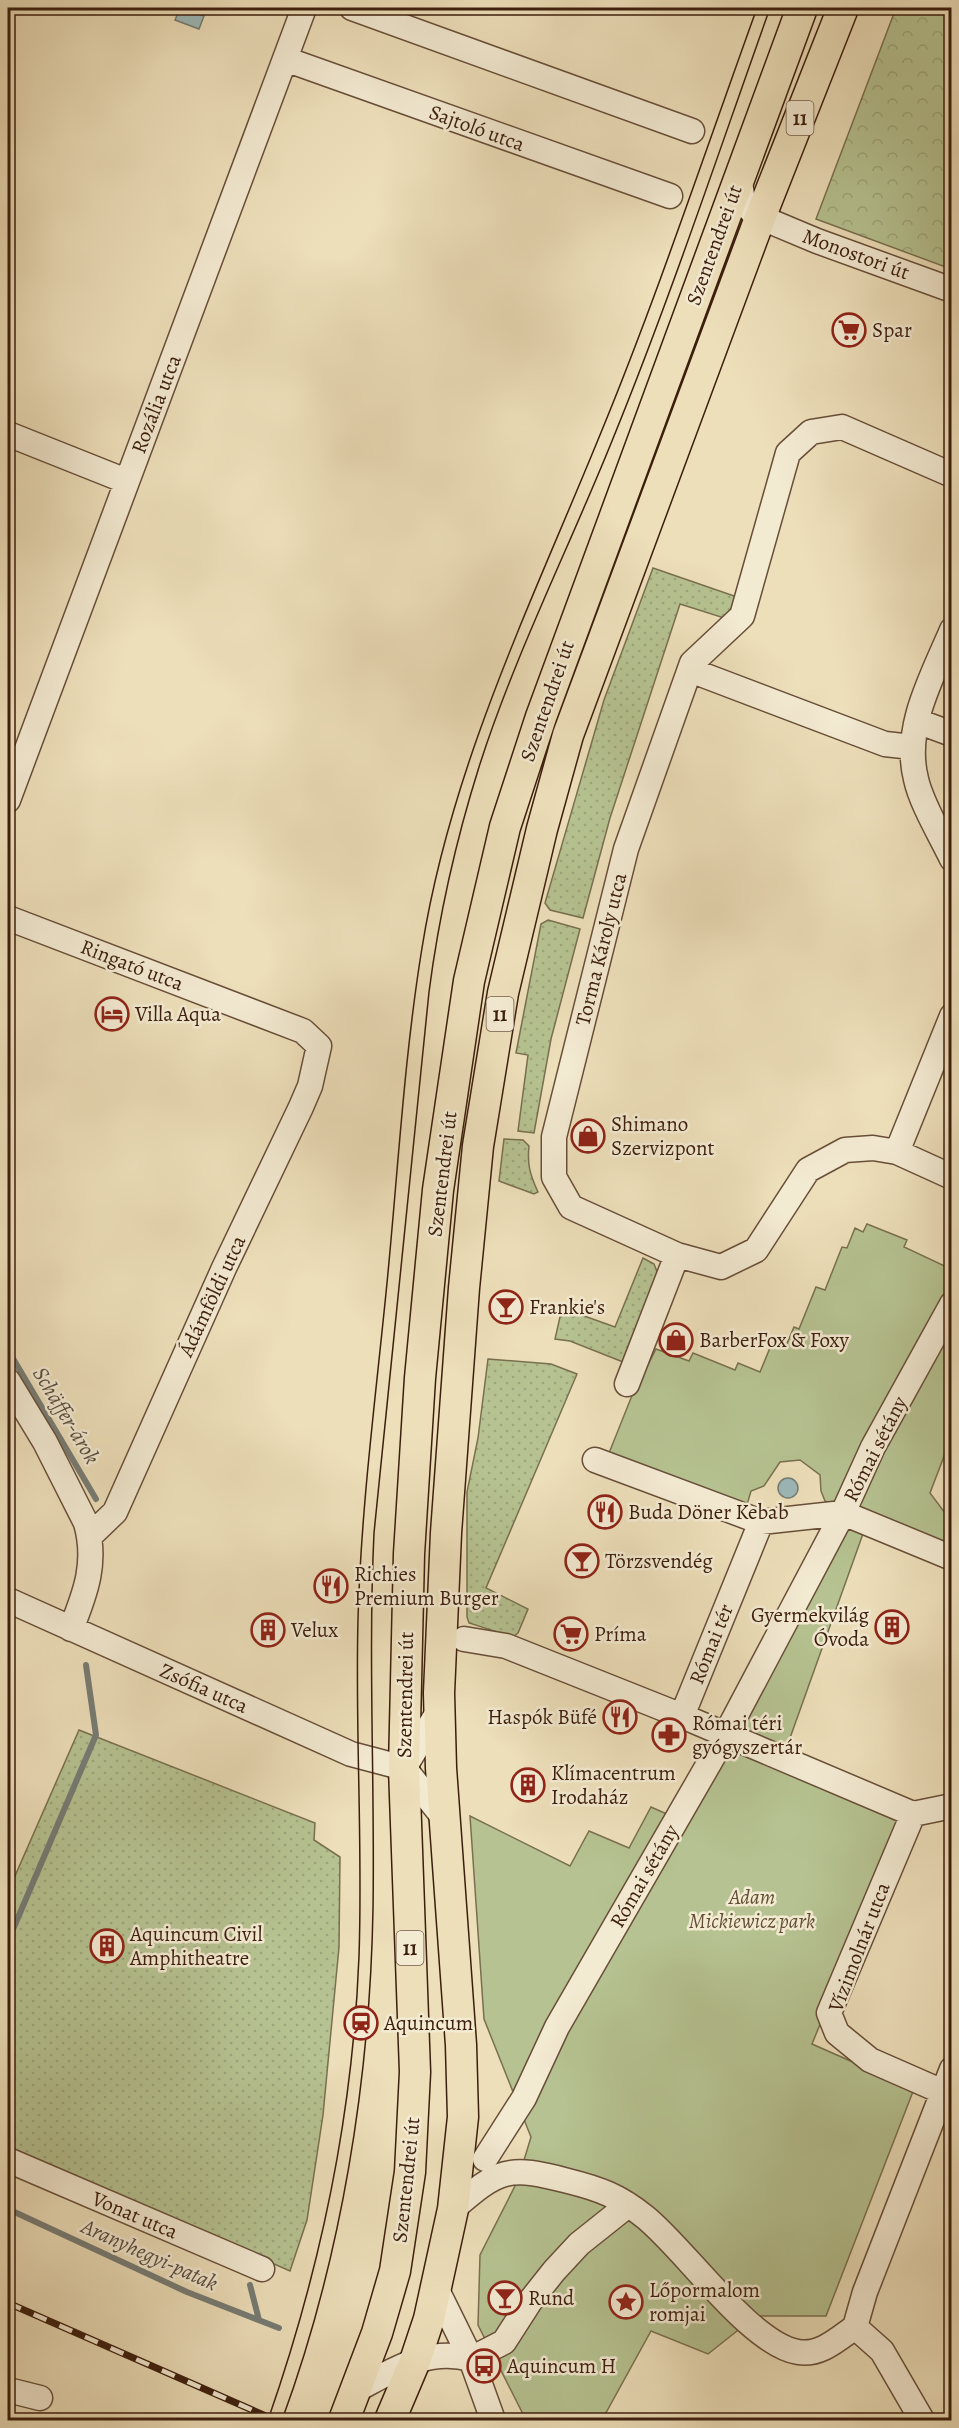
<svg xmlns="http://www.w3.org/2000/svg" width="959" height="2428" font-family="Alegreya,serif">
	<defs>
		<pattern id="grass-dots" width="8" height="8" patternUnits="userSpaceOnUse" patternTransform="scale(1.5)"><rect width="8" height="8" fill="#b6c291"/><path d="M2 2h.1M6 6h.1" fill="none" stroke="#9da67c" stroke-width="1.8" stroke-linecap="round"/></pattern>
		<pattern id="forest-crowns" width="20" height="18" patternUnits="userSpaceOnUse" patternTransform="scale(1.5)"><rect width="20" height="18" fill="#b6c291"/><path d="M2 6a3 3 0 1 1 6 0M12 15a3 3 0 1 1 6 0" fill="none" stroke="#9da67c"/></pattern>
	</defs>
	<rect width="100%" height="100%" fill="#eddfba"/>
	<filter id="stains"><feTurbulence type="fractalNoise" baseFrequency=".00333" numOctaves="4"/><feColorMatrix values="0 0 0 0 .2 0 0 0 0 .09 0 0 0 0 .02 0 0 0 .5 -.17"/></filter>
	<radialGradient id="worn" r=".72"><stop offset=".6" stop-color="#630" stop-opacity="0"/><stop offset="1" stop-color="#630" stop-opacity=".3"/></radialGradient>
	<path fill="url(#grass-dots)" stroke="#79704f" stroke-width="1.5" d="M653,568L737,597L732,613L724,618L680,604L610,818L583,918L550,910L545,903L604,700Z
		M548,920L580,929L551,1039L534,1133L518,1131L528,1055L516,1053L541,924Z
		M504,1139L523,1140L529,1146C527,1164 530,1175 538,1192L534,1194L499,1181Z
		M643,1258L654,1264L658,1274L623,1362L570,1341L555,1339L562,1308L615,1327Z
		M488,1359L551,1364L577,1374L486,1588L528,1609L518,1633L513,1637L469,1623L467,1617V1492L478,1438Z
		M79,1730L315,1823L314,1840L340,1857L339,1947L323,2115L307,2220L290,2271L8,2147V1892Z"/>
	<path fill="url(#forest-crowns)" stroke="#79704f" stroke-width="1.5" d="M896,8H951V269L816,219Z"/>
	<path fill="#b6c291" stroke="#79704f" stroke-width="1.5" d="M867,1224L907,1240L904,1247L951,1269V1438L930,1493L951,1521V1550L825,1501L821,1491L820,1475L800,1460L780,1462L764,1486L751,1491L744,1515L609,1453L631,1398L656,1349L689,1361L693,1353L735,1370L738,1363L760,1372L772,1343L785,1348L794,1327L799,1329L816,1287L825,1290L842,1247L847,1248L855,1228L863,1232Z
		M842,1523L864,1531L785,1752L904,1818L812,2044L914,2089L826,2316H756L708,2354L651,2331L602,2420H526L478,2325L480,2255L518,2180L531,2137L484,2019L470,1816L570,1866L589,1831L629,1848L651,1807L669,1815Z"/>
	<path fill="#9dbaba" stroke="#767c75" stroke-width="1.5" d="M180,8L204,16L199,29L175,20Z
		M778 1488a10 10 0 1 1 20 0a10 10 0 1 1-20 0Z"/>
	<g fill="none" stroke-linecap="round" stroke-linejoin="round">
		<path stroke="#767c75" stroke-width="6" d="M8,1350L96,1499
			M8,1941L96,1735L86,1665
			M8,2209L187,2292L279,2328
			M250,2285L259,2320"/>
		<defs>
			<path id="minor" d="M352,8L692,131
				M285,59L670,196
				M739,177L743,201L755,215L817,241L952,290
				M8,434L126,481
				M952,475L842,427L811,432L788,453L742,616L692,663L626,849L554,1137V1177L571,1207L677,1255L721,1267L756,1250L808,1170L845,1150L873,1148L897,1152L952,1177
				M952,630C932,677 903,728 916,779C921,803 941,836 952,859
				M690,670L885,744L912,747
				M917,721L952,734
				M8,800L304,8
				M8,918L303,1031L319,1046L310,1086L301,1107L224,1268L115,1512L90,1536
				M897,1152L952,1016
				M8,1381L45,1442L86,1523C97,1562 86,1592 71,1629
				M627,1384L677,1255
				M761,1522L843,1513L952,1558
				M8,1600L351,1754L404,1768L444,1818
				M464,1639L506,1646L682,1716L761,1522L595,1460
				M682,1716L913,1814
				M404,1768L440,1709
				M913,1814L829,2013L837,2033L870,2060L943,2092
				M913,1814L952,1806
				M485,2159L524,2098L557,2027L726,1734L843,1513L873,1447L952,1304
				M8,2160L262,2269
				M453,2209C499,2169 508,2165 568,2181C600,2189 619,2196 645,2217C685,2249 750,2344 798,2352C820,2356 838,2339 855,2327
				M436,2288L471,2359L493,2420
				M855,2327L865,2292L952,2069
				M855,2327L882,2351L922,2420
				M471,2359L504,2342L531,2300L554,2271L579,2244L628,2205
				M8,2390L40,2398
				M356,2390C394,2370 427,2347 471,2359"/>
			<path id="major" d="M344,2420L377,2333L395,2271L410,2172L415,2072L404,1768L409,1554L420,1378L438,1190L469,981L505,827L541,717L802,8
				M390,2420L415,2361L429,2319L453,2209L463,2117L461,2045L441,1768L439,1693L446,1533L464,1288L478,1146L503,993L542,829L568,735L760,218L843,8"/>
		</defs>
		<use href="#minor" stroke="#684e38" stroke-width="27"/>
		<use href="#major" stroke="#3c1e0d" stroke-width="33"/>
		<use href="#minor" stroke="#f3ead2" stroke-width="24"/>
		<use href="#major" stroke="#eddfba" stroke-width="30"/>
		<path stroke="#3c1e0d" stroke-width="1.5" d="M268,2420C320,2271 353,2114 359,1956C363,1844 355,1731 358,1619C361,1507 376,1395 387,1283C398,1171 404,1058 422,948C451,765 533,600 602,430C659,291 706,149 757,8
			M282,2420C341,2260 370,2080 373,1909C375,1784 368,1659 374,1533L429,992C439,915 456,840 479,767C515,654 570,546 614,436C671,296 719,151 770,8"/>
		<defs>
			<path id="rail" d="M8,2303L275,2420"/>
		</defs>
		<use href="#rail" stroke="#3c1e0d" stroke-width="7"/>
		<use href="#rail" stroke="#f3ead2" stroke-width="4.5" stroke-dasharray="14" stroke-linecap="butt"/>
	</g>
	<defs>
		<symbol id="supermarket-ring" viewBox="-11 -11 22 22"><circle r="9.5" fill="#f3ead2" stroke="#8f2418" stroke-width="1.5"/><path d="M-6-5.5h2.5l.6 2H6L4.5 2H-2.5L-4.4-4H-6ZM-1.5 3.2a1.3 1.3 0 1 0 .1 0ZM3 3.2a1.3 1.3 0 1 0 .1 0Z" fill="#8f2418"/></symbol>
		<symbol id="hotel-ring" viewBox="-11 -11 22 22"><circle r="9.5" fill="#f3ead2" stroke="#8f2418" stroke-width="1.5"/><path d="M-6-4.5h1.5V1H6V5H4.5V3h-9V5H-6ZM-4 0a1.8 1.8 0 1 1 3.6 0ZM.5 0V-2.5h3Q6-2.5 6 0Z" fill="#8f2418"/></symbol>
		<symbol id="shop-ring" viewBox="-11 -11 22 22"><circle r="9.5" fill="#f3ead2" stroke="#8f2418" stroke-width="1.5"/><path d="M-5-2.5h2.3a2.7 3.5 0 0 1 5.4 0H5L5.5 6h-11ZM-1.5-2.5h3a1.5 2.3 0 0 0-3 0Z" fill="#8f2418"/></symbol>
		<symbol id="bar-ring" viewBox="-11 -11 22 22"><circle r="9.5" fill="#f3ead2" stroke="#8f2418" stroke-width="1.5"/><path d="M-6-5H6L.8 .8V4.5H3.5V6h-7V4.5H-.8V.8Z" fill="#8f2418"/></symbol>
		<symbol id="restaurant-ring" viewBox="-11 -11 22 22"><circle r="9.5" fill="#f3ead2" stroke="#8f2418" stroke-width="1.5"/><path d="M-5-6h1v4h1v-4h1v4h1v-4h1v5L-1.5 .5V6h-2V.5L-5-1ZM5-6V6H3V1.5H1.5Q1.5-4 5-6Z" fill="#8f2418"/></symbol>
		<symbol id="building-ring" viewBox="-11 -11 22 22"><circle r="9.5" fill="#f3ead2" stroke="#8f2418" stroke-width="1.5"/><path d="M-4-6H4V6H1V3H-1V6H-4ZM-2.5-4.3h1.7v1.8h-1.7ZM.8-4.3h1.7v1.8H.8ZM-2.5-1h1.7V.8h-1.7ZM.8-1h1.7V.8H.8Z" fill="#8f2418"/></symbol>
		<symbol id="pharmacy-ring" viewBox="-11 -11 22 22"><circle r="9.5" fill="#f3ead2" stroke="#8f2418" stroke-width="1.5"/><path d="M-2-6h4v4h4v4h-4v4h-4v-4h-4v-4h4Z" fill="#8f2418"/></symbol>
		<symbol id="station-ring" viewBox="-11 -11 22 22"><circle r="9.5" fill="#f3ead2" stroke="#8f2418" stroke-width="1.5"/><path d="M-3-6H3Q5-6 5-4V2Q5 4 3 4L4.5 6H3L1.5 4h-3L-3 6H-4.5L-3 4Q-5 4-5 2V-4Q-5-6-3-6ZM-3.5-4v3h7v-3ZM-3.5 1v1.5H-2V1ZM2 1v1.5H3.5V1Z" fill="#8f2418"/></symbol>
		<symbol id="sight-ring" viewBox="-11 -11 22 22"><circle r="9.5" fill="#f3ead2" stroke="#8f2418" stroke-width="1.5"/><path d="M0-6L1.8-2.2L6-1.7L2.9 1.2L3.7 5.4L0 3.3L-3.7 5.4L-2.9 1.2L-6-1.7L-1.8-2.2Z" fill="#8f2418"/></symbol>
		<symbol id="bus-ring" viewBox="-11 -11 22 22"><circle r="9.5" fill="#f3ead2" stroke="#8f2418" stroke-width="1.5"/><path d="M-5-6H5V4H4V6H2V4H-2V6H-4V4H-5ZM-3.5-4V0h7V-4ZM-3.5 1.2v1.5H-2V1.2ZM2 1.2v1.5H3.5V1.2Z" fill="#8f2418"/></symbol>
	</defs>
	<g fill-rule="evenodd">
		<use href="#supermarket-ring" x="830" y="311" width="38" height="38"/>
		<use href="#hotel-ring" x="93" y="995" width="38" height="38"/>
		<use href="#shop-ring" x="569" y="1117" width="38" height="38"/>
		<use href="#bar-ring" x="487" y="1288" width="38" height="38"/>
		<use href="#shop-ring" x="657" y="1321" width="38" height="38"/>
		<use href="#restaurant-ring" x="586" y="1493" width="38" height="38"/>
		<use href="#bar-ring" x="563" y="1542" width="38" height="38"/>
		<use href="#restaurant-ring" x="312" y="1567" width="38" height="38"/>
		<use href="#building-ring" x="873" y="1608" width="38" height="38"/>
		<use href="#building-ring" x="249" y="1611" width="38" height="38"/>
		<use href="#supermarket-ring" x="552" y="1615" width="38" height="38"/>
		<use href="#restaurant-ring" x="601" y="1698" width="38" height="38"/>
		<use href="#pharmacy-ring" x="650" y="1716" width="38" height="38"/>
		<use href="#building-ring" x="509" y="1766" width="38" height="38"/>
		<use href="#building-ring" x="88" y="1927" width="38" height="38"/>
		<use href="#station-ring" x="342" y="2004" width="38" height="38"/>
		<use href="#bar-ring" x="486" y="2279" width="38" height="38"/>
		<use href="#sight-ring" x="607" y="2283" width="38" height="38"/>
		<use href="#bus-ring" x="465" y="2347" width="38" height="38"/>
	</g>
	<g text-anchor="middle" stroke-width="5" stroke-linejoin="round" paint-order="stroke">
		<g fill="#f3ead2" stroke="#735b48" stroke-width="1.5">
			<rect x="786.5" y="101" width="27" height="34" rx="4.5"/>
			<rect x="486.5" y="997" width="27" height="34" rx="4.5"/>
			<rect x="396.5" y="1931" width="27" height="34" rx="4.5"/>
		</g>
		<g font-size="20" font-weight="bold" fill="#3c1e0d">
			<text x="800" y="125">11</text>
			<text x="500" y="1021">11</text>
			<text x="410" y="1955">11</text>
		</g>
		<g font-size="21" fill="#3c1e0d" stroke="#f3ead2">
			<text transform="translate(477 128) rotate(20)" y="7">Sajtoló utca</text>
			<text transform="translate(714 245) rotate(-70)" y="7">Szentendrei út</text>
			<text transform="translate(856 254) rotate(20)" y="7">Monostori út</text>
			<text transform="translate(156 404) rotate(-69)" y="7">Rozália utca</text>
			<text transform="translate(547 701) rotate(-71)" y="7">Szentendrei út</text>
			<text transform="translate(601 949) rotate(-76)" y="7">Torma Károly utca</text>
			<text transform="translate(132 965) rotate(21)" y="7">Ringató utca</text>
			<text transform="translate(442 1174) rotate(-83)" y="7">Szentendrei út</text>
			<text transform="translate(212 1296) rotate(-65)" y="7">Ádámföldi utca</text>
			<text transform="translate(875 1449) rotate(-63)" y="7">Római sétány</text>
			<text transform="translate(711 1644) rotate(-68)" y="7">Római tér</text>
			<text transform="translate(204 1688) rotate(24)" y="7">Zsófia utca</text>
			<text transform="translate(405 1695) rotate(-89)" y="7">Szentendrei út</text>
			<text transform="translate(644 1876) rotate(-60)" y="7">Római sétány</text>
			<text transform="translate(859 1947) rotate(-69)" y="7">Vízimolnár utca</text>
			<text transform="translate(406 2180) rotate(-84)" y="7">Szentendrei út</text>
			<text transform="translate(135 2215) rotate(23)" y="7">Vonat utca</text>
		</g>
		<g font-size="21" fill="#3c1e0d" stroke="#f3ead2" text-anchor="start">
			<text x="872" y="337">Spar</text>
			<text x="135" y="1021">Villa Aqua</text>
			<text x="611" y="1131">Shimano<tspan x="611" dy="24">Szervizpont</tspan></text>
			<text x="529" y="1314">Frankie's</text>
			<text x="699" y="1347">BarberFox &amp; Foxy</text>
			<text x="628" y="1519">Buda Döner Kebab</text>
			<text x="605" y="1568">Törzsvendég</text>
			<text x="354" y="1581">Richies<tspan x="354" dy="24">Premium Burger</tspan></text>
			<text x="869" y="1622" text-anchor="end">Gyermekvilág<tspan x="869" dy="24">Óvoda</tspan></text>
			<text x="291" y="1637">Velux</text>
			<text x="594" y="1641">Príma</text>
			<text x="597" y="1724" text-anchor="end">Haspók Büfé</text>
			<text x="692" y="1730">Római téri<tspan x="692" dy="24">gyógyszertár</tspan></text>
			<text x="551" y="1780">Klímacentrum<tspan x="551" dy="24">Irodaház</tspan></text>
			<text x="130" y="1941">Aquincum Civil<tspan x="130" dy="24">Amphitheatre</tspan></text>
			<text x="384" y="2030">Aquincum</text>
			<text x="649" y="2297">Lőpormalom<tspan x="649" dy="24">romjai</tspan></text>
			<text x="528" y="2305">Rund</text>
			<text x="507" y="2373">Aquincum H</text>
		</g>
		<g font-size="21" font-style="italic" fill="#614f35" stroke="#f3ead2">
			<text x="752" y="1904">Adam<tspan x="752" dy="24">Mickiewicz park</tspan></text>
		</g>
		<g font-size="22" font-style="italic" fill="#594d41" stroke="#f3ead2">
			<text transform="translate(67 1415) rotate(59)" y="8">Schäffer-árok</text>
			<text transform="translate(150 2254) rotate(24)" y="8">Aranyhegyi-patak</text>
		</g>
	</g>
	<rect width="959" height="2428" fill="none" stroke="#eddfba" stroke-width="30"/>
	<rect x="9" y="9" width="941" height="2410" fill="none" stroke="#3c1e0d" stroke-width="3"/>
	<rect x="15" y="15" width="929" height="2398" fill="none" stroke="#3c1e0d" stroke-width="1.5"/>
	<rect width="100%" height="100%" filter="url(#stains)"/>
	<rect width="100%" height="100%" fill="url(#worn)"/>
</svg>
